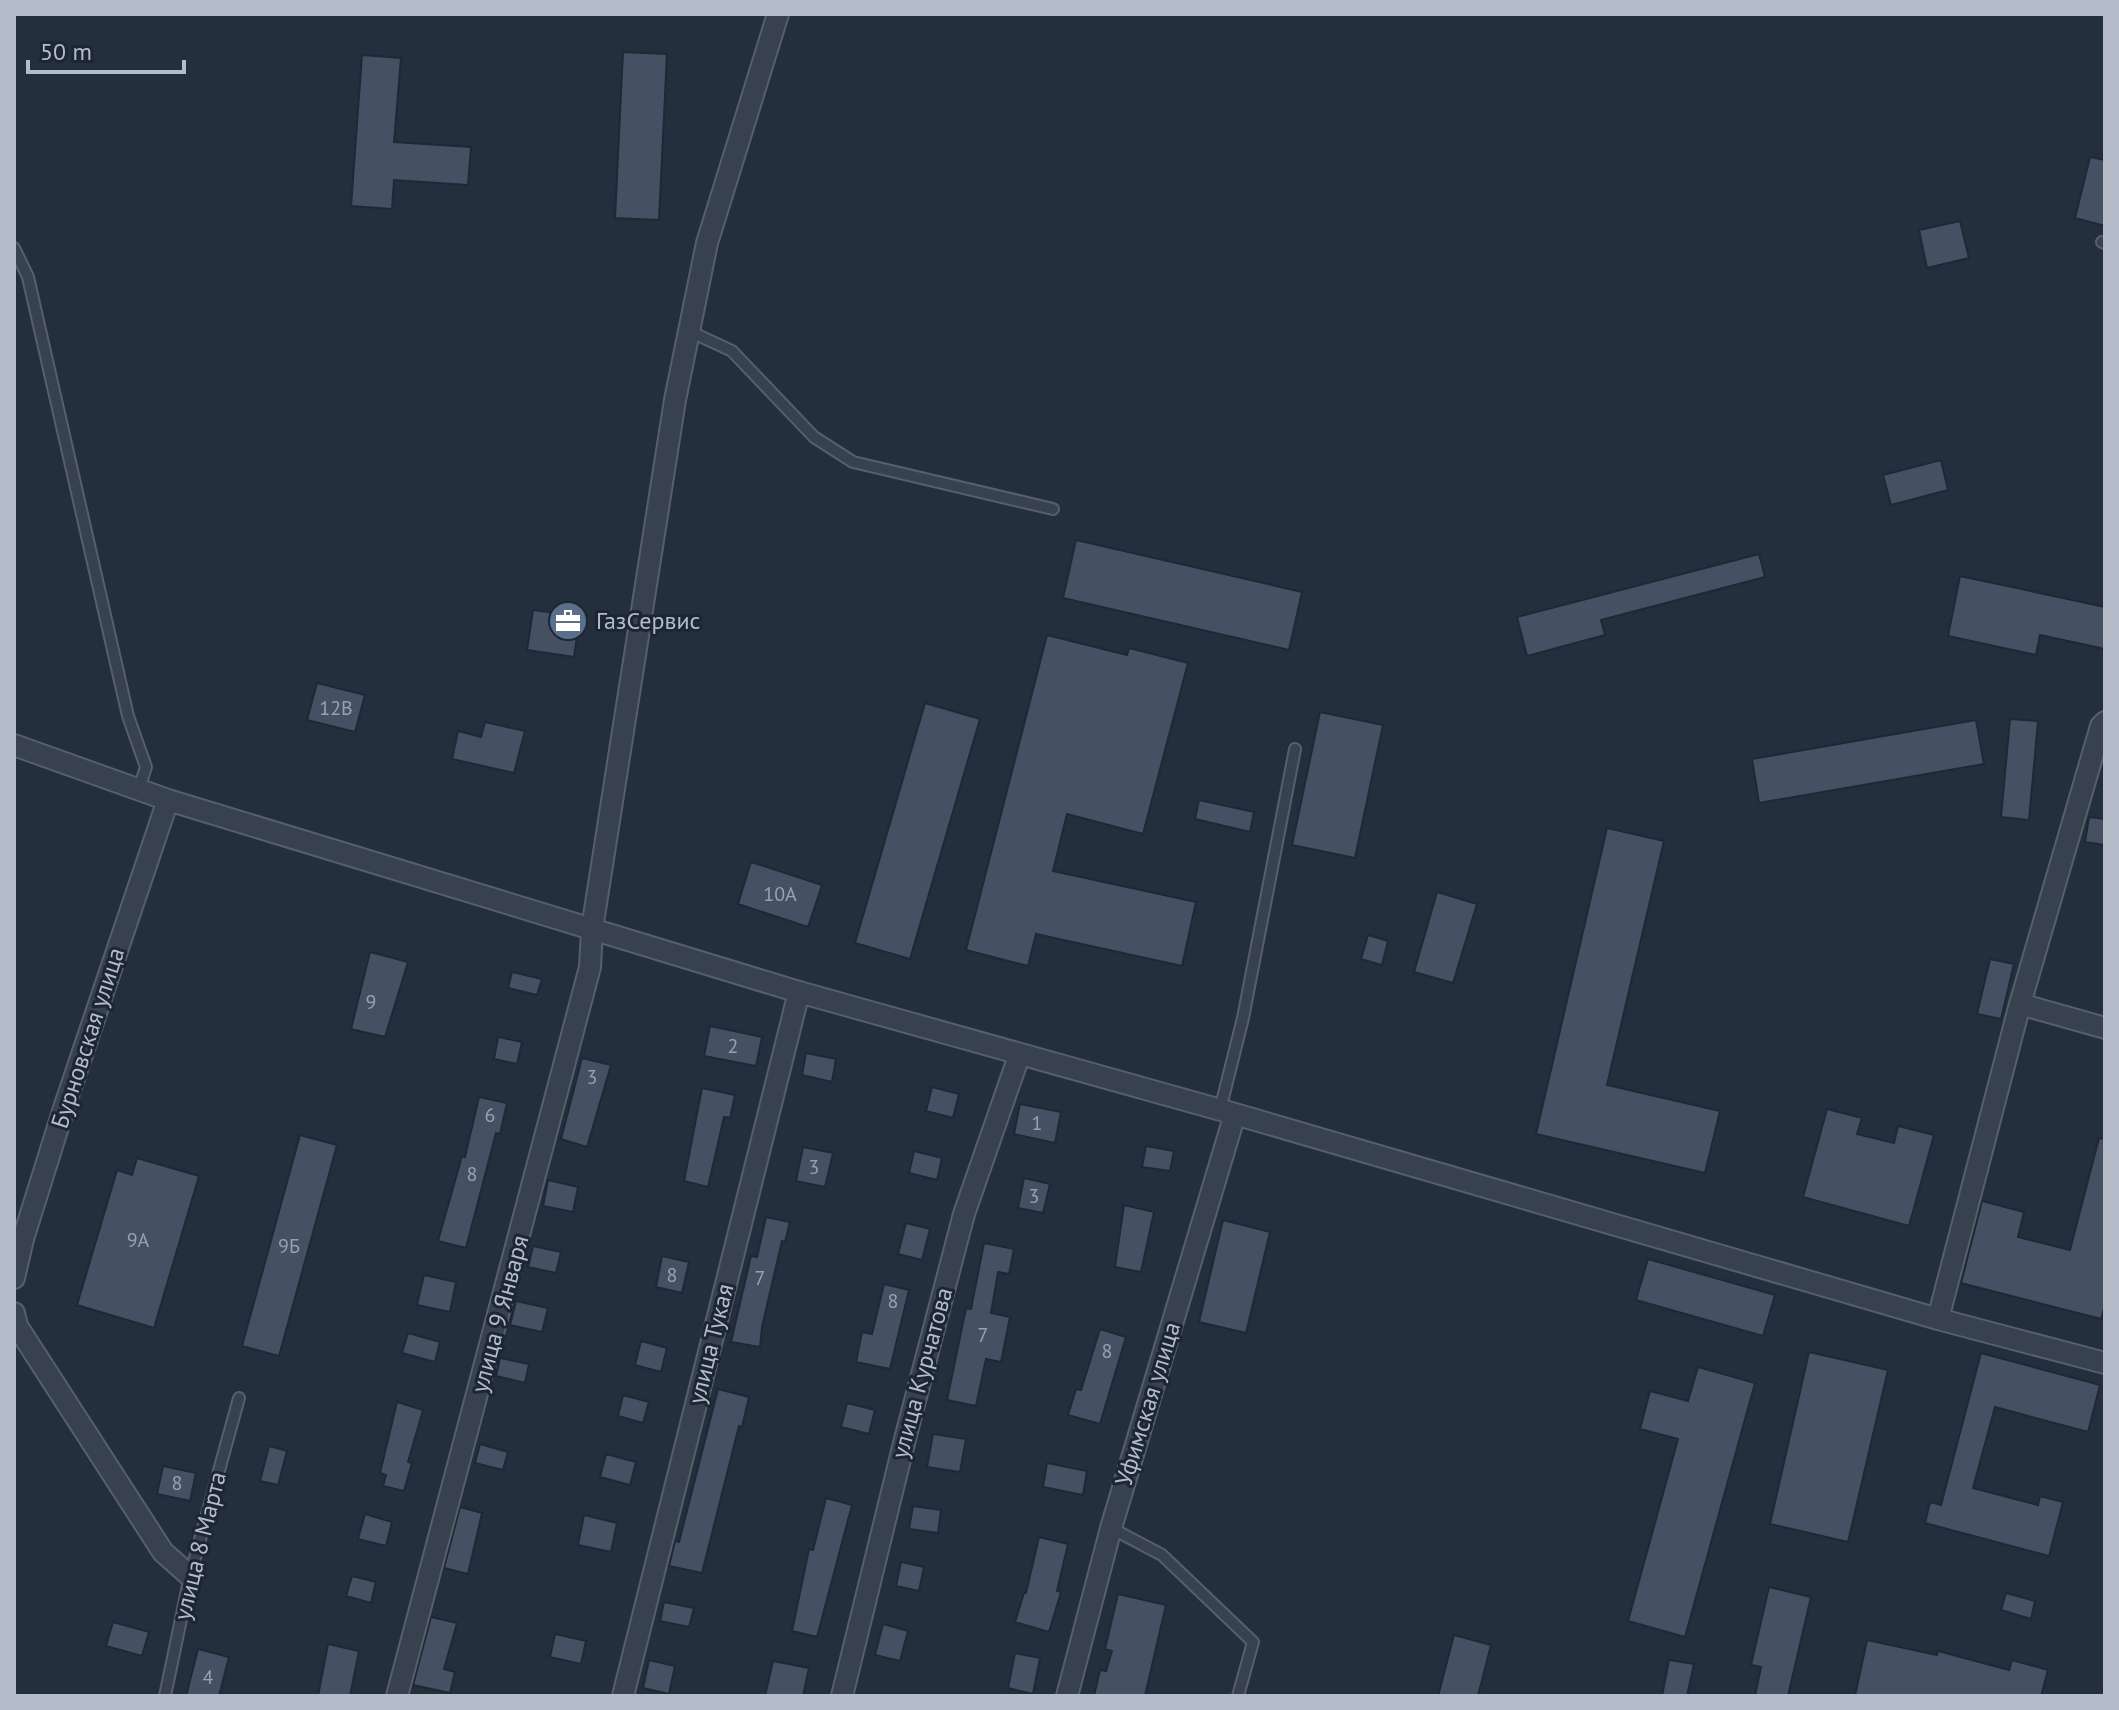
<svg xmlns="http://www.w3.org/2000/svg" width="2119" height="1710" font-family="'PT Sans',sans-serif">
	<rect width="100%" height="100%" fill="#242f3e"/>
	<path fill="#455162" stroke="#1f2835" stroke-width="2" d="M623,52L667,54L659,220L615,218Z
		M362,55L401,58L394,142L471,147L468,185L394,180L392,209L351,206Z
		M2090,157L2105,160V226L2075,218Z
		M1960,221L1969,258L1927,268L1919,230Z
		M1941,460L1948,490L1891,505L1883,475Z
		M1076,540L1302,592L1289,650L1063,598Z
		M1759,554L1765,577L1601,620L1605,635L1527,656L1517,617Z
		M1960,576L2105,607V649L2040,635L2036,655L1948,636Z
		M533,610L580,616L574,657L527,650Z
		M1047,635L1127,655L1129,648L1188,663L1143,834L1067,814L1053,871L1196,902L1182,966L1036,934L1028,966L966,950Z
		M317,683L365,695L355,732L307,720Z
		M925,703L980,719L910,959L855,943Z
		M1320,712L1383,725L1355,858L1292,845Z
		M2010,719L2038,721L2029,820L2001,817Z
		M1976,720L1984,764L1759,803L1752,759Z
		M485,722L525,731L514,773L452,759L458,731L481,737Z
		M1199,800L1254,812L1250,832L1195,819Z
		M2089,817L2105,819V845L2085,842Z
		M1607,828L1664,841L1607,1085L1720,1111L1705,1173L1536,1134Z
		M751,862L822,885L808,927L738,904Z
		M1437,892L1477,904L1453,983L1414,972Z
		M1368,935L1388,941L1382,965L1361,959Z
		M370,952L408,962L385,1037L351,1029Z
		M1990,959L2014,964L2001,1019L1977,1014Z
		M512,972L542,979L537,995L508,988Z
		M710,1026L762,1037L756,1066L704,1056Z
		M498,1037L522,1042L517,1064L494,1059Z
		M806,1053L836,1059L832,1082L802,1075Z
		M582,1058L611,1065L587,1147L561,1139Z
		M932,1087L959,1094L953,1118L926,1111Z
		M702,1088L735,1095L730,1118L724,1117L708,1187L684,1181Z
		M479,1097L507,1103L500,1134L496,1133L466,1248L438,1241L462,1156L465,1157Z
		M1020,1104L1061,1112L1055,1143L1014,1134Z
		M1827,1109L1862,1118L1857,1134L1894,1143L1898,1126L1934,1135L1909,1226L1803,1197Z
		M300,1135L337,1145L279,1356L242,1346Z
		M2099,1138L2105,1139V1305L2101,1319L1961,1283L1982,1201L2024,1212L2018,1237L2070,1250Z
		M1146,1146L1174,1151L1170,1171L1142,1167Z
		M803,1147L833,1153L825,1187L796,1181Z
		M914,1151L942,1158L937,1180L909,1173Z
		M137,1158L199,1176L154,1328L77,1305L117,1170L132,1175Z
		M1024,1178L1050,1184L1043,1213L1018,1208Z
		M548,1180L578,1187L573,1212L543,1206Z
		M1124,1205L1154,1212L1141,1272L1115,1267Z
		M766,1217L790,1222L785,1242L782,1241L762,1327L760,1347L731,1342L751,1256L757,1257Z
		M1223,1220L1270,1232L1246,1333L1199,1322Z
		M906,1223L930,1229L922,1260L898,1254Z
		M984,1243L1014,1249L1009,1274L998,1272L991,1313L1010,1317L1001,1362L986,1359L976,1406L947,1400L966,1308L971,1309Z
		M533,1246L561,1252L556,1273L528,1267Z
		M662,1256L689,1262L682,1293L656,1287Z
		M1648,1259L1775,1295L1763,1336L1636,1300Z
		M424,1275L456,1282L450,1312L417,1305Z
		M884,1284L909,1290L890,1369L856,1362L862,1332L872,1334Z
		M516,1301L548,1308L542,1332L510,1325Z
		M1100,1329L1126,1337L1100,1424L1068,1415L1076,1389L1081,1390Z
		M408,1333L440,1342L435,1362L402,1353Z
		M641,1341L667,1348L661,1372L635,1365Z
		M1809,1352L1888,1370L1848,1542L1770,1524Z
		M1981,1353L2100,1385L2088,1432L1995,1407L1973,1488L2038,1505L2040,1496L2063,1502L2049,1556L1925,1523L1930,1502L1941,1505Z
		M500,1358L529,1364L525,1383L496,1376Z
		M1698,1367L1755,1383L1685,1637L1628,1621L1678,1439L1640,1429L1650,1391L1688,1401Z
		M718,1389L749,1397L742,1427L739,1426L702,1573L669,1566L675,1541L679,1542Z
		M623,1395L649,1402L643,1423L618,1416Z
		M397,1402L423,1410L408,1462L412,1463L404,1491L383,1486L386,1475L380,1473Z
		M847,1403L875,1410L869,1434L841,1427Z
		M933,1434L966,1439L960,1472L927,1467Z
		M480,1444L508,1452L503,1470L475,1463Z
		M269,1446L287,1451L278,1485L260,1481Z
		M606,1454L636,1462L630,1485L600,1477Z
		M1047,1463L1087,1471L1083,1495L1043,1487Z
		M163,1466L196,1473L190,1501L157,1494Z
		M826,1498L852,1505L817,1637L792,1631L809,1549L813,1550Z
		M913,1506L941,1510L938,1533L909,1529Z
		M460,1507L482,1513L468,1574L444,1568Z
		M365,1514L392,1522L386,1546L358,1539Z
		M584,1515L617,1523L611,1552L578,1545Z
		M1039,1537L1068,1544L1057,1591L1061,1592L1049,1632L1015,1622L1024,1593H1026Z
		M901,1562L924,1567L919,1591L896,1586Z
		M352,1576L376,1582L371,1603L346,1596Z
		M1769,1587L1811,1597L1788,1696H1755L1761,1667L1751,1665Z
		M2006,1593L2035,1601L2031,1619L2001,1610Z
		M1118,1594L1166,1605L1145,1696H1094L1100,1670L1106,1671L1112,1651L1105,1649Z
		M664,1602L694,1608L689,1627L660,1621Z
		M431,1617L457,1623L444,1669L455,1672L450,1693L413,1685Z
		M113,1622L149,1632L142,1656L106,1646Z
		M883,1624L908,1631L900,1661L875,1655Z
		M555,1634L586,1641L581,1664L550,1657Z
		M1454,1635L1491,1645L1478,1696H1438Z
		M1867,1640L1937,1655L1938,1651L2009,1670L2012,1660L2048,1670L2041,1696H1855Z
		M328,1644L359,1651L350,1696H318Z
		M198,1649L229,1657L219,1696H186Z
		M1015,1653L1040,1658L1033,1694L1008,1688Z
		M649,1660L675,1666L669,1694L643,1688Z
		M1669,1660L1694,1664L1687,1696H1662Z
		M773,1661L809,1668L803,1696H765Z"/>
	<g fill="none" stroke-linecap="round" stroke-linejoin="round">
		<defs>
			<path id="service" d="M2102,242L2105,243
				M14,248L28,277L128,716L146,767L139,789
				M689,331L732,351L814,437L853,462L1053,509
				M1220,1110L1243,1018L1295,749
				M1111,1528L1162,1555L1253,1642L1238,1696
				M165,1696L190,1576L239,1398"/>
			<path id="minor" d="M14,745L168,800L799,992L1235,1114L1938,1319L2105,1363
				M2020,1004L2101,726L2105,722
				M14,1278L23,1239L64,1108L168,800
				M14,1313L17,1326L163,1552L190,1576
				M1938,1319L2020,1004L2105,1028
				M397,1696L590,967L592,929L675,400L707,243L778,14
				M623,1696L799,992
				M842,1696L905,1439L964,1214L1019,1056
				M1067,1696L1111,1528L1235,1114"/>
		</defs>
		<use href="#service" stroke="#565f6c" stroke-width="14"/>
		<use href="#minor" stroke="#565f6c" stroke-width="24"/>
		<use href="#service" stroke="#38414e" stroke-width="10"/>
		<use href="#minor" stroke="#38414e" stroke-width="20"/>
	</g>
	<defs>
		<symbol id="office-disc" viewBox="-11 -11 22 22"><circle r="9.5" fill="#5c6f8a" stroke="#1d2633"/><path d="M-6-3h4V-5.5h4V-3h4V5H-6ZM-1-4.5V-3h2v-1.5ZM-6 0V1H6V0Z" fill="#fff"/></symbol>
	</defs>
	<g fill-rule="evenodd">
		<use href="#office-disc" x="546" y="599" width="44" height="44"/>
	</g>
	<g text-anchor="middle" stroke-width="6" stroke-linejoin="round" paint-order="stroke">
		<g font-size="20" fill="#98a1af">
			<text x="336" y="715">12В</text>
			<text x="780" y="901">10А</text>
			<text x="371" y="1009">9</text>
			<text x="733" y="1053">2</text>
			<text x="592" y="1084">3</text>
			<text x="490" y="1122">6</text>
			<text x="1037" y="1130">1</text>
			<text x="814" y="1174">3</text>
			<text x="472" y="1181">8</text>
			<text x="1034" y="1203">3</text>
			<text x="138" y="1247">9А</text>
			<text x="289" y="1253">9Б</text>
			<text x="672" y="1282">8</text>
			<text x="760" y="1285">7</text>
			<text x="893" y="1308">8</text>
			<text x="983" y="1342">7</text>
			<text x="1107" y="1358">8</text>
			<text x="177" y="1490">8</text>
			<text x="208" y="1684">4</text>
		</g>
		<g font-size="24" fill="#b4bcc9" stroke="#1d2633" text-anchor="start">
			<text x="596" y="629">ГазСервис</text>
		</g>
		<g font-size="24" fill="#b4bcc9" stroke="#1d2633">
			<text transform="translate(88 1038) rotate(-72)" y="8">Бурновская улица</text>
			<text transform="translate(500 1314) rotate(-75)" y="8">улица 9 Января</text>
			<text transform="translate(711 1344) rotate(-76)" y="8">улица Тукая</text>
			<text transform="translate(922 1373) rotate(-75)" y="8">улица Курчатова</text>
			<text transform="translate(1148 1404) rotate(-73)" y="8">Уфимская улица</text>
			<text transform="translate(200 1546) rotate(-76)" y="8">улица 8 Марта</text>
		</g>
	</g>
	<rect width="2119" height="1710" fill="none" stroke="#b4bcc9" stroke-width="32"/>
	<path d="M28 60v12h156v-12" fill="none" stroke="#b4bcc9" stroke-width="4"/>
	<text x="40" y="60" font-size="24" fill="#b4bcc9" stroke="#1d2633" stroke-width="6" paint-order="stroke">50 m</text>
</svg>
